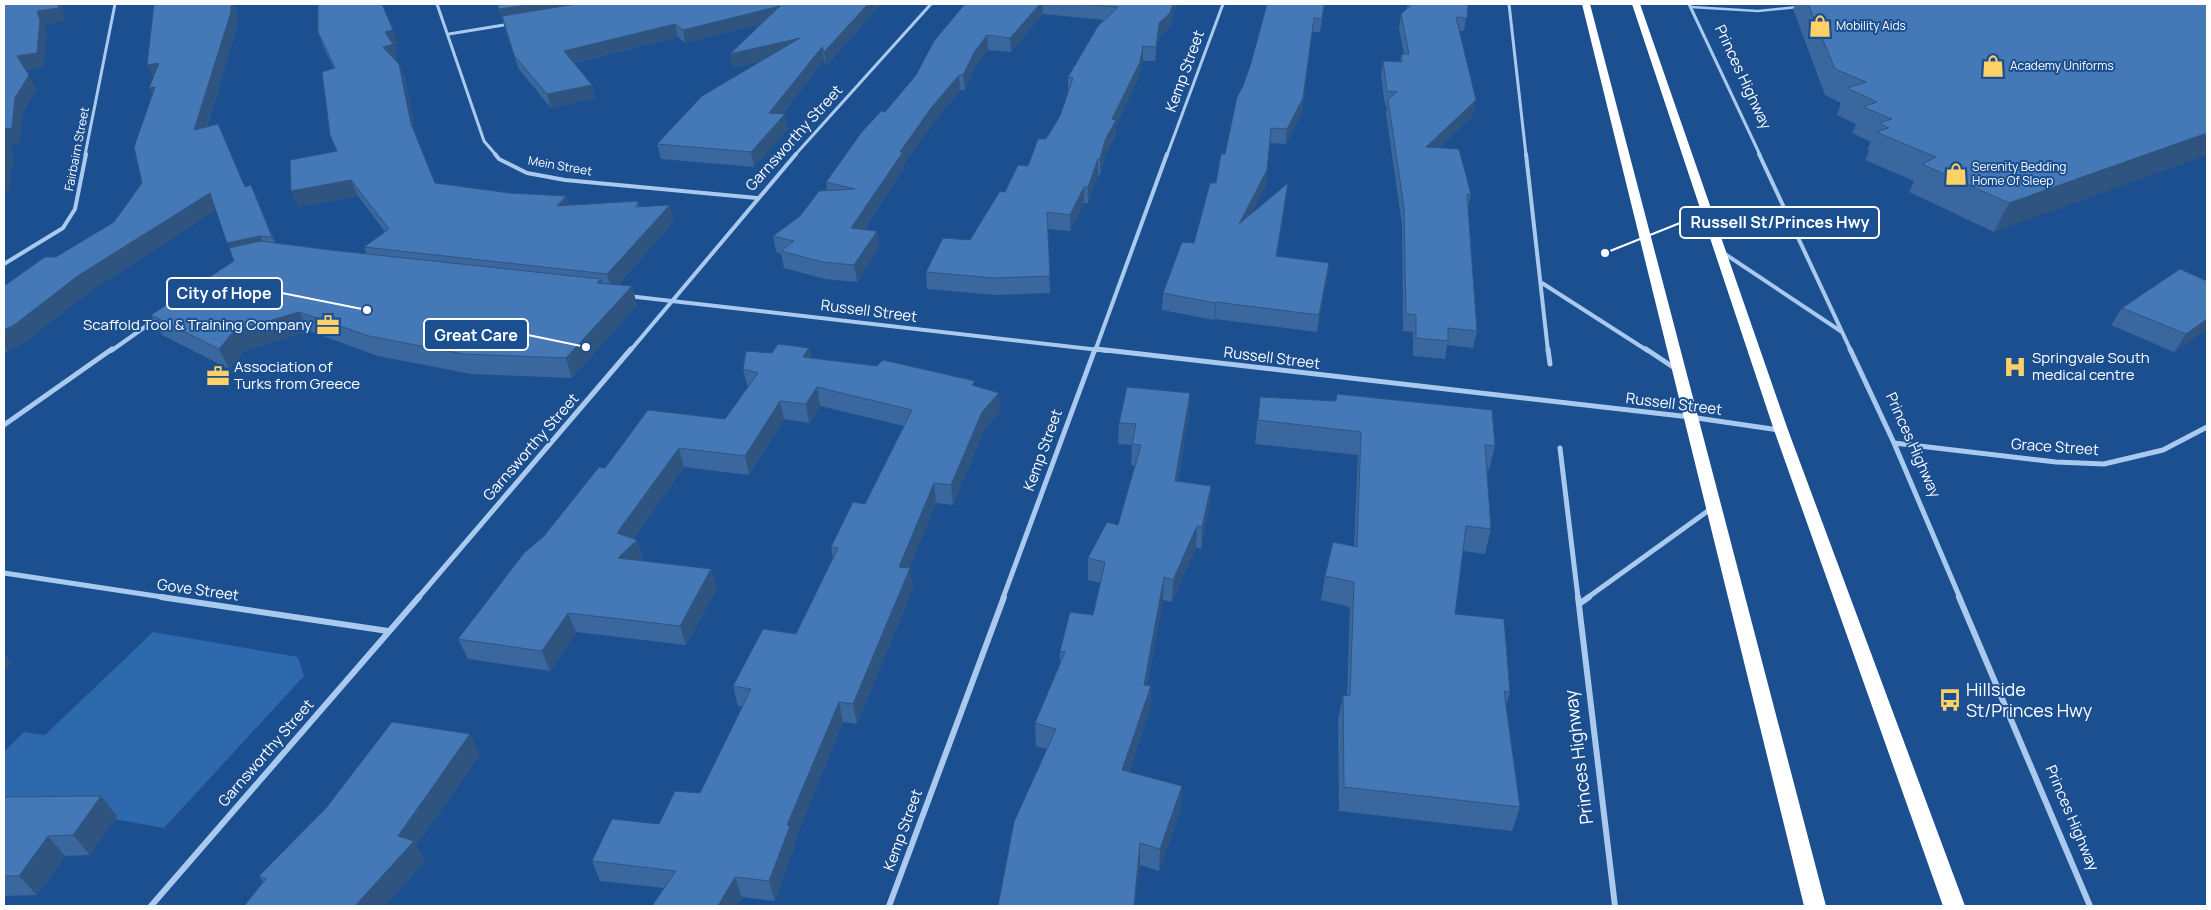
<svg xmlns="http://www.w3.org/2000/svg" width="2211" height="910" font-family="Manrope,sans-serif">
	<rect width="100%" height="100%" fill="#1b4f8f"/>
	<path fill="#2e69ad" d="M153,632L298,657L304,676L164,828L4,799V752L24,732L45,735Z"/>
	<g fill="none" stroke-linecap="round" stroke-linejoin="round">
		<path stroke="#a9c9ee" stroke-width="2.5" d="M1691,7L1758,11L1798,7"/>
		<path stroke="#a9c9ee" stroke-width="3" d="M437,4L484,141L496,155
			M1509,4L1526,155
			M1689,4L1760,155
			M449,34L510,24
			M85,155L115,4
			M795,155L931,4
			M1167,155L1223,4"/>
		<path stroke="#a9c9ee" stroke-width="4" d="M495,154L499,159L527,173L565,180L757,198
			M1526,154L1548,351
			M1759,154L1851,351
			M1722,252L1842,332
			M4,264L63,228L75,209L86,154
			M1542,283L1648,351
			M628,296L1108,351
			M111,351L159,317
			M630,351L796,154
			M1095,351L1167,154"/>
		<path stroke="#a9c9ee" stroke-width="5" d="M1097,349L1690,417L1779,430
			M1548,349L1550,364
			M1646,349L1676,369
			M1850,349L1894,443L1960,598
			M4,425L112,349
			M1894,443L2056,462L2104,464L2163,450L2207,427
			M1560,448L1578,598
			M4,573L169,598
			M418,598L631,349
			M1003,598L1095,349
			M1587,598L1712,508"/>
		<path stroke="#a9c9ee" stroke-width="6" d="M161,597L388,631
			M1578,597L1615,906
			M1959,597L2090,906
			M1579,604L1589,597
			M151,906L419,597
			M889,906L1004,597"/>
		<path fill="#fff" fill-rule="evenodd" d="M1582,4H1590L1826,906H1804Z
			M1632,4H1640L1788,430L1965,906H1943L1774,430Z"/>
	</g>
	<path fill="#3a679d" d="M154,4H236L237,26L207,127L218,124L245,187L251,185L276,243L330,250L367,254L364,247L385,232L358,196L298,207L337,151L330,135L334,69L323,46L318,32L398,44L394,45L398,59H395L405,78L416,136L435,183L509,193L566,196L569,205L638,201L639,207L674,221L618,285L632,286L637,305L572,378L471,374L378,356L309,331L244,351L229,369L162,335L151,315L234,261L230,248L216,210L89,292L25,342L7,352H4V286L56,257L114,222L142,183L153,94L154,78Z
		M497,4H881L826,66L824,60L782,114L788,129L754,167L661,159L657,144L762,61L732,68L761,24L685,43L678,37L574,63L592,85L595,98L551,108L518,68Z
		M965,4H1177L1170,26L1159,37L1155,61H1143L1139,76L1116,126V135L1105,156L1100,175H1098L1088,203H1084L1070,231L1048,229L1050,293L995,295L927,289L926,272L970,240L1005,192L1028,166L1060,116L1068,91V77L1104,20L1043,14L1011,52L988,50L976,65L965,90H960L933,123L904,164V168L864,230L877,231L879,248L857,282L825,279L784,268L781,254L776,252L773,236L800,216L827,190L826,182L916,75Z
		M1325,4L1320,32H1312L1302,112L1286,144L1270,143L1266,185L1251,214L1286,199L1277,256L1329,263L1327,279L1317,332L1215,319L1214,320L1162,310L1163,293L1194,243L1225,154L1237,97Z
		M1407,4H1468L1464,31H1460L1473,115L1439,148L1471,194L1468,208L1477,331L1473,348L1447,345L1445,359L1413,356V332L1403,331L1402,224L1386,114L1387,106H1385L1381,75L1383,61L1400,62L1401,54H1404L1399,28L1401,14L1407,8Z
		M1795,4H2207L1994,232L1909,192L1914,181L1865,160L1869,151L1867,150L1871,142L1852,133L1856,124L1837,115L1841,103L1825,95L1793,9Z
		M2207,281V330H2206L2174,352L2111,325L2122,308Z
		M809,348L811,358L976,387L1000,412L984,430L953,505L936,503L909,568L913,588L857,724L843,722L794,842L795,845L775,901L742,897L736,906H652L664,888L600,881L592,861L659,824L700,793L743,706H738L733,686L796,634L833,559L831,547L865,504L904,426L820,406L809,423L784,419L749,475L684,467L633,539L637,540L643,560L642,561L711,569L717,588L686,645L576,632L550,671L468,659L458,639L544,536L605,468L725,419L748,388L743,369L772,353Z
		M1190,393L1189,414L1178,481L1211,486L1209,507L1201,549L1196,548L1172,602L1163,600L1147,686H1151L1150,709L1129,772L1181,809L1159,871L1140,865L1047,749L1036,746L1035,723L1060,664V651L1093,615L1101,583L1088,580V558L1118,525L1135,466L1131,465L1132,445L1118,444L1119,423Z
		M1337,394L1495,446L1489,470H1487L1491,529L1485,554L1463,551L1455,614L1510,692L1506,706L1520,807L1512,831L1339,811L1338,720L1343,695L1347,696L1350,607L1321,600L1325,576L1354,546L1358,455L1255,444L1260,397L1336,401Z
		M480,754L416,846L425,861L385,906H244L263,882L259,876Z
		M4,799L117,816L90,855L65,856L37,895L4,896Z"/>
	<path fill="#305480" d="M58,4H62L65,21L44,25L47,33L44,67L25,70L17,56L37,11Z
		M231,4H236L237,26L201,145L194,130Z
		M535,4H623L503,22L499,9Z
		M868,4H881L826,66L824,52Z
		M1040,4H1043V14L1011,52L1010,38Z
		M1173,4H1177L1170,26L1159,37L1155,61L1156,47L1159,23Z
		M1324,4H1325L1320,32L1322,19Z
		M780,6L782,19L685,43L683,30Z
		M1314,18L1302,112L1286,144L1287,129Z
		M675,24L678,37L568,64L564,51Z
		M393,30L398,44L394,45L398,59L388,61L383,47L385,32Z
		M987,35L988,50L976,65L965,90L963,75L975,51Z
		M800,38L802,52L732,68L730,54Z
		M1143,46V61L1139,76L1116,126V135L1105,156L1100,175V159L1112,119Z
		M822,47L824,60L771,127L769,113Z
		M159,63L154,79L147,65Z
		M399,64L405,78L417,139L411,124Z
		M29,75L37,89L23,113L20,143L12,144L14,169L10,170L11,190L4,191V129L15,98Z
		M959,75L960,90L933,123L904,164V168L854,245L851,228L900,152L931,108Z
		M592,85L595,98L551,108L547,94Z
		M155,87L157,103L149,88Z
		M1476,100L1473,115L1423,163L1426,147Z
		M785,114L788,129L754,167L751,152Z
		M1271,128L1266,185L1238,240L1239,224Z
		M2207,133V155L1994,232L2009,203Z
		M1098,159V175L1088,203V187Z
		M351,180L358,196L298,207L291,191Z
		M1288,183L1286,199L1274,273L1276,256Z
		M251,185L259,202L280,253L272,237Z
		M1084,187V203L1070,231V215Z
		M210,193L218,209L89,292L25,342L7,352L4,348V330L79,275Z
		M566,196L571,212L557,206Z
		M670,205L674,221L612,291L607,274Z
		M877,231L879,248L857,282L854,265Z
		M260,236L268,252L236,260L227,243Z
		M1329,263L1327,279L1317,332L1319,315Z
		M601,279L606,298L597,283Z
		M632,286L637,305L572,378L566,358Z
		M1216,302L1215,319L1214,320L1215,303Z
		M299,312L309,331L244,351L229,369L219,349L234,331Z
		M2207,319V328L2206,330L2174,352L2186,334Z
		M809,348L812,366L803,357Z
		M817,387L820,406L809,423L806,404Z
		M999,393L1000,412L984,430L953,505L951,485L982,412Z
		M1190,393L1189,414L1174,502L1175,481Z
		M780,401L784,419L749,475L745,456Z
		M679,448L684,467L623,552L617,533Z
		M934,483L936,503L902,587L899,567Z
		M1211,486L1209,507L1201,549L1202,527Z
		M1197,526L1196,548L1172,602L1173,580Z
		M637,540L643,560L624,578L618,558Z
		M910,568L913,588L857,724L853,704Z
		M711,569L717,588L686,645L680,626Z
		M1164,577L1163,600L1143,707L1144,685Z
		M568,613L576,632L550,671L542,651Z
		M4,653L12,663L4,671Z
		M1151,686L1150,709L1122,792V770Z
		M839,702L843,722L794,842L795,845L775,901L769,881L787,825Z
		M470,734L480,754L416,846L425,861L385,906H355L398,836Z
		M1182,786L1181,809L1159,871L1160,849Z
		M101,796L117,816L90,855L73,835Z
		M48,836L65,856L37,895L19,876Z
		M1140,843V865L1135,906H1134Z
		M735,877L742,897L736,906H718Z"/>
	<path fill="#4478b7" stroke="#305480" d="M4,4H58L59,8L37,11L40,20L37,53L17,56L29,75L15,98L12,128L4,129Z
		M154,4H231V12L194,130L218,124L245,187L251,185L272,237L260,236L227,243L210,193L79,275L14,325L4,330V286L45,257H56L114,222L142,183L134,147L155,87L149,88L159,63L147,65Z
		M318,4H382L393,30L385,32L393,44L383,47L399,64L411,124L435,183L509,193L566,196L557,206L638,201L636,207L670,205L607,274L364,247L389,229L351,180L291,191L290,160L337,151L330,135L322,72L335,68L318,32Z
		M498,4H535L499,9Z
		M576,4H868L824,52L822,47L769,113L785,114L751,152L657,144L702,96L800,38L730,54L780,6L683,30L675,24L564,51L592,85L547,94L514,55L502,16Z
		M965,4H1040L1010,38L987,35L975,51L963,75H959L931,108L900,152H903L851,228L877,231L854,265L822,262L781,251L794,241L773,236L800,216L819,191L855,189L826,182L861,133L881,111L885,112L916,75L934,41Z
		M1077,4H1173L1170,13L1159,23L1156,47L1143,46L1140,62L1112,119L1116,120L1105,140L1100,159H1098L1088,187H1084L1070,215L1047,212L1050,276L994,278L926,272L943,238L970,240L1000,191L1005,192L1018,165L1028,166L1038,139H1046L1060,116L1073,78L1068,77L1098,26L1118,7Z
		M1267,4H1324L1322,19L1314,18L1303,98L1287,129L1271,128L1267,170L1239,224L1288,183L1276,256L1329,263L1319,315L1216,302L1215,303L1163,293L1182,242L1194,243L1210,183H1216L1221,154H1225L1237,97L1243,86L1251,63Z
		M1411,4H1468L1467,18L1456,17L1476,100L1426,147L1459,149L1471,194H1467L1477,331L1448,328V341L1416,338V315L1406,314L1404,208L1388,99L1397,92L1387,91L1383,61L1402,62L1401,54H1409L1401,14L1411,5Z
		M1808,4H2207V133L2009,203L1922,164L1936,157L1876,132L1889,128L1879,123L1892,119L1863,107L1877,102L1847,88L1866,82L1835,69Z
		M4,136L5,153L4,154Z
		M260,241L330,250L601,279L597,283L632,286L566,358L463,354L369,336L299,312L234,331L219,349L151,315L234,261L229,248Z
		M2180,269L2207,281V319L2186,334L2122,308Z
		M778,344L809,348L803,357L877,366L883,360L975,381L972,385L999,393L982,412L951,485L934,483L899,567L910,568L853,704L839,702L787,825L790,826L769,881L735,877L718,906H652L676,871L592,861L612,819L659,824L675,791L700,793L751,689L733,686L763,629L796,634L838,548L831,547L853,502L865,504L912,410L817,387L806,404L780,401L745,456L679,448L617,533L637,540L618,558L711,569L680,626L568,613L542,651L458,639L524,553L544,536L599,467L605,468L648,410L725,419L758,373L743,369L746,351L772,353Z
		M1127,387L1190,393L1175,481L1211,486L1202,527L1197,526L1173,580L1164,577L1144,685L1151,686L1122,770L1182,786L1160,849L1140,843L1134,906H998L1014,822L1056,729L1035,723L1065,652L1060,651L1070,612L1093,615L1105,562L1088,558L1107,522L1118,525L1141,445L1132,444L1136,424L1119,423Z
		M1337,394L1492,410L1495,446L1485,445L1491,529L1466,526L1455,614L1504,619L1510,692L1504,691L1520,807L1344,787L1343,695L1350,696L1354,582L1325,576L1333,542L1357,547L1361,432L1258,420L1260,397L1336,401Z
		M392,722L470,734L398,836L414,841L355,906H244L266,879L259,876L326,808Z
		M101,796L73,835L48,836L19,876H4V799L5,797Z"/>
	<defs>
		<symbol id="shop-bare" viewBox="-9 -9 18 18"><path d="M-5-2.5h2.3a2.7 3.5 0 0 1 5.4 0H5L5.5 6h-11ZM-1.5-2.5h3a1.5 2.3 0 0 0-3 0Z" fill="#ffd166" stroke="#1b4f8f" stroke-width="2.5" paint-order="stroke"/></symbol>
		<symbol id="office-bare" viewBox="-9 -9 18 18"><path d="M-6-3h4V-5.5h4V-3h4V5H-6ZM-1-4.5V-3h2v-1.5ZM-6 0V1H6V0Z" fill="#ffd166" stroke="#1b4f8f" stroke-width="2.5" paint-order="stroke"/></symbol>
		<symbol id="hospital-bare" viewBox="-9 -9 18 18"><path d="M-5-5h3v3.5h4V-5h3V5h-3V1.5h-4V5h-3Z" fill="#ffd166" stroke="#1b4f8f" stroke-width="2.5" paint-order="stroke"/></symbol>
		<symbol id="bus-bare" viewBox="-9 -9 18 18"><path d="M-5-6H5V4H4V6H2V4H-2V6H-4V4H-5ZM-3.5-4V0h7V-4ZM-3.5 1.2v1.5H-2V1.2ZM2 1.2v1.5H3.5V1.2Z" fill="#ffd166" stroke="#1b4f8f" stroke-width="2.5" paint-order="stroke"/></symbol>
	</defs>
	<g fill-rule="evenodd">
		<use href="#shop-bare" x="1804" y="10" width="32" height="32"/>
		<use href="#shop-bare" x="1977" y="50" width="32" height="32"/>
		<use href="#shop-bare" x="1940" y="158" width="32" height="32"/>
		<use href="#office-bare" x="312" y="309" width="32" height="32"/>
		<use href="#hospital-bare" x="1999" y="351" width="32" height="32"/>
		<use href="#office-bare" x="202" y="360" width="32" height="32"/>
		<use href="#bus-bare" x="1934" y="684" width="32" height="32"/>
	</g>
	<g text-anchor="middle" stroke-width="4" stroke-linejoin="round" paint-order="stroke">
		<g font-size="12" fill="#fff" stroke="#1b4f8f" text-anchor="start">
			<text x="1836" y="30">Mobility Aids</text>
			<text x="2010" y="70">Academy Uniforms</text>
			<text x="1972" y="171">Serenity Bedding<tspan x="1972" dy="14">Home Of Sleep</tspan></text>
		</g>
		<g font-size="12" fill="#fff" stroke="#1b4f8f">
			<text transform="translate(77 149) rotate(-79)" y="4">Fairbairn Street</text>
			<text transform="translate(560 166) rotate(10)" y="4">Mein Street</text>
		</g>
		<g font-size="15" fill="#fff" stroke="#1b4f8f">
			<text transform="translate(1185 71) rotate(-70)" y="5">Kemp Street</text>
			<text transform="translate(1743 77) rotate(65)" y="5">Princes Highway</text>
			<text transform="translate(794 138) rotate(-48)" y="5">Garnsworthy Street</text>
			<text transform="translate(869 311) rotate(7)" y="5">Russell Street</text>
			<text transform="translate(1272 358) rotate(7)" y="5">Russell Street</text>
			<text transform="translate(1674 404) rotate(7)" y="5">Russell Street</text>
			<text transform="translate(1913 445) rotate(66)" y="5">Princes Highway</text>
			<text transform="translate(531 447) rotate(-49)" y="5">Garnsworthy Street</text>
			<text transform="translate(2055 447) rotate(4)" y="5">Grace Street</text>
			<text transform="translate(1043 450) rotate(-70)" y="5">Kemp Street</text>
			<text transform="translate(198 590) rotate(8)" y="5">Gove Street</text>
			<text transform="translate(266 753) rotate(-49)" y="5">Garnsworthy Street</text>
			<text transform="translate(2072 818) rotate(67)" y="5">Princes Highway</text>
			<text transform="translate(903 830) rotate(-70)" y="5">Kemp Street</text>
		</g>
		<g font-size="15" fill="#fff" stroke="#1b4f8f" text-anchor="start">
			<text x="312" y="330" text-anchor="end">Scaffold Tool &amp; Training Company</text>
			<text x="2032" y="363">Springvale South<tspan x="2032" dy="17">medical centre</tspan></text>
			<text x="234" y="372">Association of<tspan x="234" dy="17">Turks from Greece</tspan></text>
		</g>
		<g font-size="18" fill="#fff" stroke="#1b4f8f" text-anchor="start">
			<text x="1966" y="696">Hillside<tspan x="1966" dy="21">St/Princes Hwy</tspan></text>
		</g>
		<g font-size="18" fill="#fff" stroke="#1b4f8f">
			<text transform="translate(1579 757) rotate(-97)" y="6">Princes Highway</text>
		</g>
	</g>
	<path fill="none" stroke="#fff" stroke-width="2" d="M1605 253L1680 223M367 310L282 293M586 347L528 335"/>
	<g fill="#fff" stroke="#1b4f8f" stroke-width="2">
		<circle cx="1605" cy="253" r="5"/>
		<circle cx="367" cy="310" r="5"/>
		<circle cx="586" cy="347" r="5"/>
	</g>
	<g fill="#1b4f8f" stroke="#fff" stroke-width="2">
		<rect x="1680" y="207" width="199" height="31" rx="5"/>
		<rect x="167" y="278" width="115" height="31" rx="5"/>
		<rect x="424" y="319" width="104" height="31" rx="5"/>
	</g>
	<g font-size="16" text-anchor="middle" font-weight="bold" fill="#fff">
		<text x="1780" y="228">Russell St/Princes Hwy</text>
		<text x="224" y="299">City of Hope</text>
		<text x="476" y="341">Great Care</text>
	</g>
	<rect width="2211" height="910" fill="none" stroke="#ffffff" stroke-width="10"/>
</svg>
